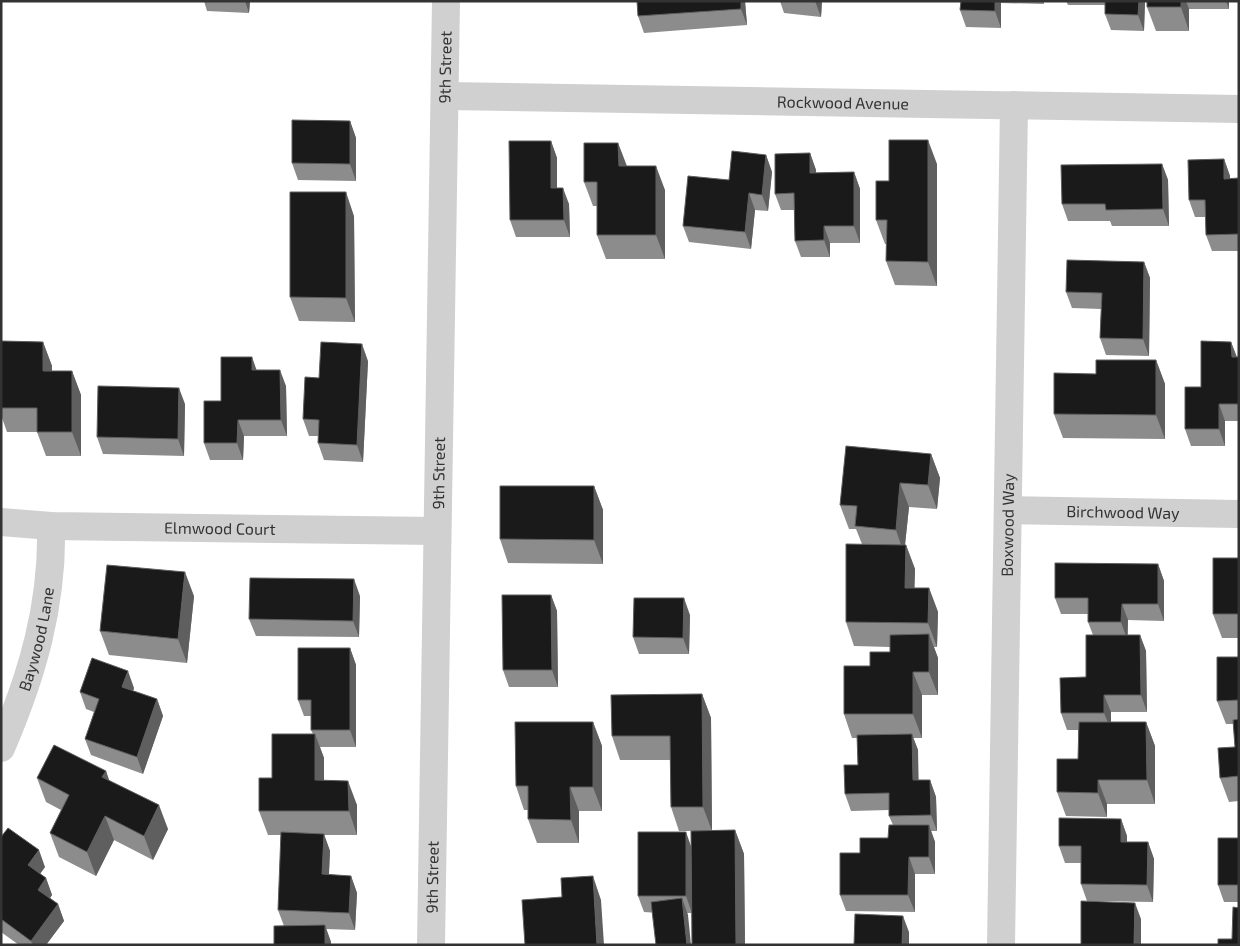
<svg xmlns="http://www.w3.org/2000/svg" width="1240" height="946" font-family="'Exo 2',sans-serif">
	<rect width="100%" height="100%" fill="#fff"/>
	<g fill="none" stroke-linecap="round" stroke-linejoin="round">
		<g stroke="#d0d0d0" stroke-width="28">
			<path id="s1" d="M445,96L1239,109"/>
			<path id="s2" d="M1008,510L1239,514"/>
			<path id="s3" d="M1,522L51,526L437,531"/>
			<path id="s4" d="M1,748C32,676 53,605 51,526"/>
			<path id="s5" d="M431,945L446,1"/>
			<path id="s6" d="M1001,945L1014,105"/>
		</g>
	</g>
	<path fill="#8c8c8c" d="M204,1H250L249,13L207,11Z
		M637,1H745L747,25L644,33L638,16Z
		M780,1H822L821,17L784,13Z
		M961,1H1044V4L1001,3V28L966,27L960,10Z
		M1066,1H1145L1144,31L1111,30L1105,14V5H1068Z
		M1147,1H1229V9H1189V31H1156L1147,7Z
		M350,121L356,138V181L298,180L292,163Z
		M551,141L557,158V188L569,204L570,237H516L510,220Z
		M618,143L627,166L665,190V259H606L597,235V206H593L584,182Z
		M810,153L816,170V173L854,172L860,189V243H830V257H801L795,241L794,210H781L775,194Z
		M766,155L772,172L768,211L755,210L751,249L689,242L683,226L729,180Z
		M1224,159L1230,176V179L1239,178V251H1212L1206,235V217H1195L1189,200Z
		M937,164V286L895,285L886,261V244H885L876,220L889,181Z
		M1162,164L1168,180L1169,226H1112L1110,221H1068L1062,204Z
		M354,216L355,322L299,321L290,297Z
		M1144,262L1150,278L1149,356L1106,355L1100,338L1101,309L1072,308L1066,292Z
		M1,341L43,342L52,366V371H72L81,395V456H46L37,432H7L1,415Z
		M1231,342L1237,357H1239V421H1225V446H1191L1185,429L1201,387Z
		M1156,360L1165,384V439L1063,438L1054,414L1096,374Z
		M368,361L363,462L324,460L318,443V436H309L303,419L319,378Z
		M256,370L286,386L287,436H244L243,460H210L204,443L221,401Z
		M185,404L184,456L103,454L97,437Z
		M931,454L940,478L937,509L909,507L905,545H906L915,569L914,588H929L938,612L937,647H934L938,658V695H922V738H913L918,750V780H930L936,797L937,831H931L935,842V874H915V912L846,911L840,895L860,853L888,838L893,825L889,816V810L851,811L845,794L858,765L857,738H852L844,714L870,666L890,652V647L854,646L846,622L862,544L856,529H849L840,505Z
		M594,486L603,510V564L508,563L500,539Z
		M1239,558V638H1222L1213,614Z
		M1158,564L1164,581V621L1128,620V635H1140L1146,651L1147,712H1111V722H1146L1155,746V804H1107V817L1066,816L1057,792L1078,759V730H1067L1061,713L1086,677L1093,635L1088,622V614H1061L1055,598Z
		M551,595L557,611L558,687H509L503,670Z
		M194,596L187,663L109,655L100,631Z
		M360,596L359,637L256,636L249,619Z
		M690,615L689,654H639L633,637Z
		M350,648L356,665V747H320L324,758V781L357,805V835H324L330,851L329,875L351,876L357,893L355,930L326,929L331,942L284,926L278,910L281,835H268L259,811L272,778L313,734L311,730V716H304L298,700Z
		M1239,657V801L1229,802L1220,778L1235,747L1233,724H1226L1217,701Z
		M134,688L133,691L157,699L163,716L143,774L91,755L85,739L94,712L86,709L80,692Z
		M702,694L711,718L712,831L735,830L744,854L745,945H692V913H687L688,915L644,912L638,896L691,847V831H679L671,807L670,760H620L612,736Z
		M593,722L602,746V811H579V843H537L528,819V810H524L516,786Z
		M106,771L109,780L168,829L153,860L114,840L96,876L59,857L50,833L61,810L46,802L37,778Z
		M1121,819L1127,836V842H1148L1154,859L1153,902L1087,901L1081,884V863H1065L1059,846Z
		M1,837L45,867L40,874L46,878L52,895L50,898L58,904L64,921L46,945H19L1,932Z
		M1239,838V902H1224L1218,885Z"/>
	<path fill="#5f5f5f" d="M245,1H250L249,13Z
		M741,1H745L747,25L741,9Z
		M815,1H822L821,17Z
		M995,1H1001V28L995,11Z
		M1139,1H1145L1144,31L1138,15Z
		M1181,1H1186L1189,9V31L1181,7Z
		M1226,1H1229V9Z
		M350,121L356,138V181L350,164Z
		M928,140L937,164V286L928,262Z
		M551,141L557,158V205L551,188Z
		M618,143L627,167L619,166Z
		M810,153L816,170V189L810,173Z
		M766,155L772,172L768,211L762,195Z
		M1224,159L1230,176V195L1224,179Z
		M1162,164L1168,180L1169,226L1163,209Z
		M656,166L665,190V259L656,235Z
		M854,172L860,189V243L854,226Z
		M563,188L569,204L570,237L564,220Z
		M346,192L354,216L355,322L346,298Z
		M749,193L755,210L751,249L745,232Z
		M824,226L830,243V257L824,240Z
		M1144,262L1150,278L1149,356L1143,339Z
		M43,342L52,366L51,395L43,371Z
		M1231,342L1237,358L1232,357Z
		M362,344L368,361L363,462L357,445Z
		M252,357L258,374L252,370Z
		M1156,360L1165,384V439L1156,415Z
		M280,370L286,386L287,436L281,420Z
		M72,371L81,395V456L72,432Z
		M179,388L185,404L184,456L178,439Z
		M1219,404L1225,421V446L1219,429Z
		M238,420L244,436L243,460L237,443Z
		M931,454L940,478L937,509L928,485Z
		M900,483L909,507L904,554L896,530Z
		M594,486L603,510V564L594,540Z
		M906,545L915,569L914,612L905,588Z
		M1158,564L1164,581V621L1158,604Z
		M185,572L194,596L187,663L178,639Z
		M354,579L360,596L359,637L353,621Z
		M929,588L938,612L937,647L928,623Z
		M551,595L557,611L558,687L552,670Z
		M684,598L690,615L689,654L683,638Z
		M1122,604L1128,620L1127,639L1121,622Z
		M929,634L938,658V695L929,672Z
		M1140,635L1146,651L1147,712L1141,695Z
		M350,648L356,665V747L350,730Z
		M128,671L134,688L128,704L122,687Z
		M913,672L922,695V738L913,714Z
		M702,694L711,718L712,831L703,807Z
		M1104,695L1111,712V730L1104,713Z
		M157,699L163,716L143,774L137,757Z
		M593,722L602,746V811L593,787Z
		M1146,722L1155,746V804L1147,780Z
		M315,734L324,758V804L315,780Z
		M912,734L918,750L919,797L913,780Z
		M106,771L114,795L102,777Z
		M930,780L936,797L937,831L931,815Z
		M1098,780L1107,804V817L1098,793Z
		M348,781L357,805V835L349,811Z
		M570,787L579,811V843L571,820Z
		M159,805L168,829L153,860L144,836Z
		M105,816L114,840L96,876L87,852Z
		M1121,819L1127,836V859L1121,842Z
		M929,825L935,842V874L929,857Z
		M735,830L744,854L745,945H736Z
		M686,832L692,849V913L686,896Z
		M324,834L330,851L328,891L322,874Z
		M1148,842L1154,859L1153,902L1147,885Z
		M39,850L45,867L34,882L28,865Z
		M909,857L915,874V912L908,895Z
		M351,876L357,893L355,930L349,913Z
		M593,876L601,900L604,945H597Z
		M46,878L52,895L44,907L38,890Z
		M682,898L688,915L691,945H687Z
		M1135,903L1141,919V945H1134Z
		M58,904L64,921L46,945H33L31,941Z
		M903,916L909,932V945H902Z
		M325,925L331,942V945H325Z"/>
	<path fill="#1a1a1a" stroke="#5f5f5f" d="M637,1H741V9L638,16Z
		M961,1H995V11L960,10Z
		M1105,1H1139L1138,15L1105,14Z
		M1147,1H1181V7H1147Z
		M292,120L350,121V164L292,163Z
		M889,140H928V262L886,261L887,220H876V181H889Z
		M509,141H551V188H563L564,220H510Z
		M584,143H618L619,166H656V235H597V182H584Z
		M732,151L766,155L762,195L749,193L745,232L683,226L688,176L729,180Z
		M810,153V173L854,172V226H824V240L795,241L794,193L775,194V154Z
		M1224,159V179L1239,178V234L1206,235L1205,200H1189L1188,160Z
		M1162,164L1163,209L1106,210L1105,204H1062L1061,165Z
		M290,192H346V298L290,297Z
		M1067,260L1144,262L1143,339L1100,338L1102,293L1066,292Z
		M1,341L43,342V371H72V432H37V408H1Z
		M1201,341L1231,342L1232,357H1239V404H1219V429H1185V387H1201Z
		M321,342L362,344L357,445L318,443L319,420L303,419L305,377L319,378Z
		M221,357H252V370H280L281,420H238L237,443H204V401H221Z
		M1096,360H1156V415L1054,414V373L1096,374Z
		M98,386L179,388L178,439L97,437Z
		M846,446L931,454L928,485L900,483L896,530L855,526L857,506L840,505Z
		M500,486H594V540L500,539Z
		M846,544L906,545L905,588H929L928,623L846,622Z
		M1213,558H1239V614H1213Z
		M1055,563L1158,564V604H1122L1121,622H1088V598H1055Z
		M107,565L185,572L178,639L100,631Z
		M250,578L354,579L353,621L249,619Z
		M502,595H551L552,670H503Z
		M634,598H684L683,638L633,637Z
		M929,634V672H913V714H844V666H870V652H890V635Z
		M1086,635H1140L1141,695H1104V713H1061L1060,678L1086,677Z
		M298,648H350V730H311V700H298Z
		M1217,657H1239V700L1217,701Z
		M92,658L128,671L122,687L157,699L137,757L85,739L99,699L80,692Z
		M702,694L703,807H671L670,736H612L611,695Z
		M1239,719V776L1220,778L1218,748L1235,747L1233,720Z
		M515,722H593V787H570L571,820L528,819V786H516Z
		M1079,722H1146L1147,780H1098V793L1057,792V759H1078Z
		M272,734H315V780L348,781L349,811H259V778H272Z
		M912,734L913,780H930L931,815L889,816V793L845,794L844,765H858L857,735Z
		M54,745L106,771L102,777L159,805L144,836L105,816L87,852L50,833L69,795L37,778Z
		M1059,818L1121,819V842H1148L1147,885L1081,884V846H1059Z
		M889,825H929V857H909L908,895H840V853H860V838H888Z
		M8,828L39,850L28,865L46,878L38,890L58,904L31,941L1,919V837Z
		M735,830L736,945H692L691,831Z
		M281,832L324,834L322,874L351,876L349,913L278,910Z
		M638,832H686V896H638Z
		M1218,838H1239V885H1218Z
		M593,876L597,945H525L522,900L562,897L561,878Z
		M682,898L687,945H656L651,902Z
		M1081,901L1135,903L1134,945H1081Z
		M1233,907L1239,908V945H1218V939H1232Z
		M855,914L903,916L902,945H854Z
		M325,925V945H274V926Z"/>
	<g text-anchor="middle" stroke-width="5" stroke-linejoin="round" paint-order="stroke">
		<g font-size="16" fill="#333" stroke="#fff">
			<text dy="6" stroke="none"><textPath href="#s5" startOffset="878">9th Street</textPath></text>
			<text dy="6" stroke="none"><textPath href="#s1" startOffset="398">Rockwood Avenue</textPath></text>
			<text dy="6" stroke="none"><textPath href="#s5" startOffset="472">9th Street</textPath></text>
			<text dy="6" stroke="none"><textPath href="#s2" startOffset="115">Birchwood Way</textPath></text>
			<text dy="6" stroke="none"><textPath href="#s6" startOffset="420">Boxwood Way</textPath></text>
			<text dy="6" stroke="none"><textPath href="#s3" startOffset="219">Elmwood Court</textPath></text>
			<text dy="6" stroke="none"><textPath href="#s4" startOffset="115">Baywood Lane</textPath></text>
			<text dy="6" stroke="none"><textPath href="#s5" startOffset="68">9th Street</textPath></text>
		</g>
	</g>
	<rect width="1240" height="946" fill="none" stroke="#333333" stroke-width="5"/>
</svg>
